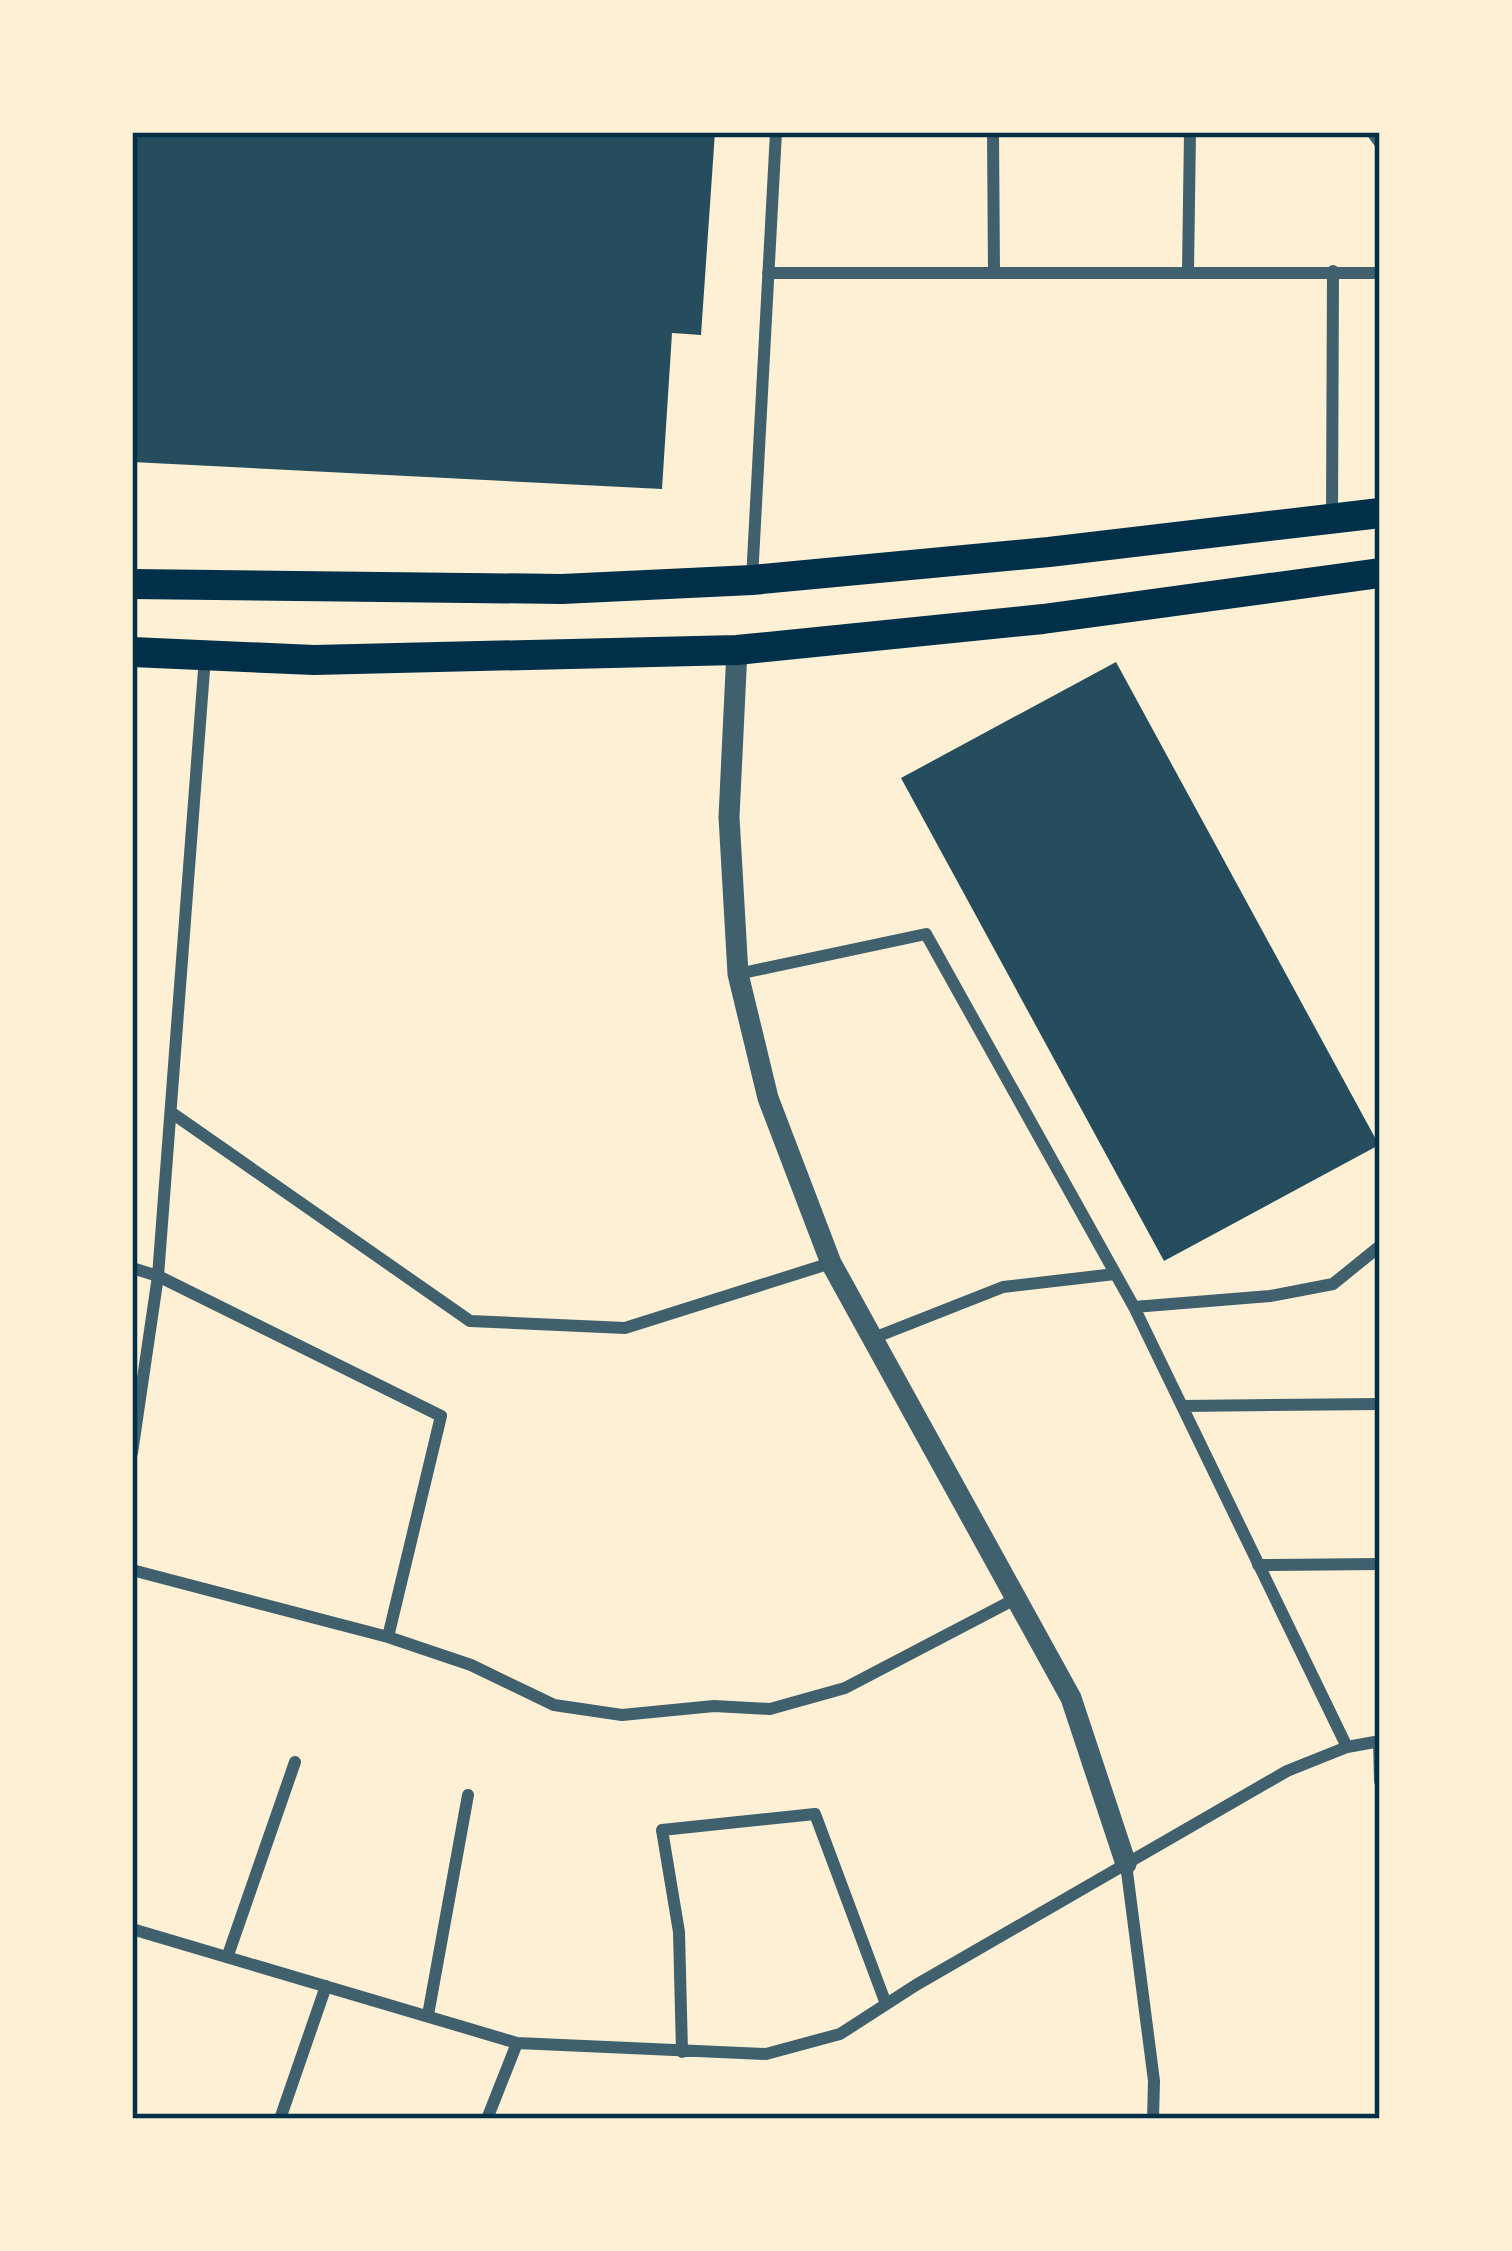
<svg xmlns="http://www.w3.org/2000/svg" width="1512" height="2251" font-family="'Open Sans',sans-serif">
	<rect width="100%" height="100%" fill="#fdf0d5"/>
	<path fill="#264d5e" d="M132,132H715L701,335L672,333L662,489L132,462Z
		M1116,662L1379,1145L1164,1261L901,778Z"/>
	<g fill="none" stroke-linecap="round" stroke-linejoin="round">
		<path stroke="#3f606c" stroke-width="12" d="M993,132L994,272
			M1372,132L1380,143
			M1188,271L1190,132
			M768,273H1380
			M1332,516L1333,271
			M752,579L776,132
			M738,974L926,934L1134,1307L1347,1747
			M172,1113L470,1321L625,1328L831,1263
			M132,1268L158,1276L441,1416L388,1637
			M1134,1307L1270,1296L1333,1284L1380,1246
			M871,1339L1003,1287L1115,1274
			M1182,1406L1380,1404
			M132,1453L158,1276L205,657
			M1258,1565L1380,1564
			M132,1570L388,1637L471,1665L554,1705L622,1715L714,1706L770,1709L845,1688L1017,1598
			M1379,1741L1380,1781
			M1126,1864L1154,2081L1153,2119
			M132,1929L517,2043L766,2054L840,2034L916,1985L1287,1771L1347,1747L1380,1741
			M228,1955L295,1762
			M428,2015L468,1795
			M682,2052L679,1932L662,1830L815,1814L886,2004
			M280,2119L326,1986
			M487,2119L517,2043"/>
		<path stroke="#3f606c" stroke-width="21" d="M737,650L729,817L738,974L768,1098L831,1263L1071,1698L1126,1864"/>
		<path stroke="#003049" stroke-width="30" d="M132,584L562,589L752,580L1049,552L1380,513
			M132,652L314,660L737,650L1043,619L1380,573"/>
	</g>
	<rect width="1512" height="2251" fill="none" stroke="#fdf0d5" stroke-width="270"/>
	<rect x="135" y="135" width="1242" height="1981" fill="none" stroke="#003049" stroke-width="4.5"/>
</svg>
